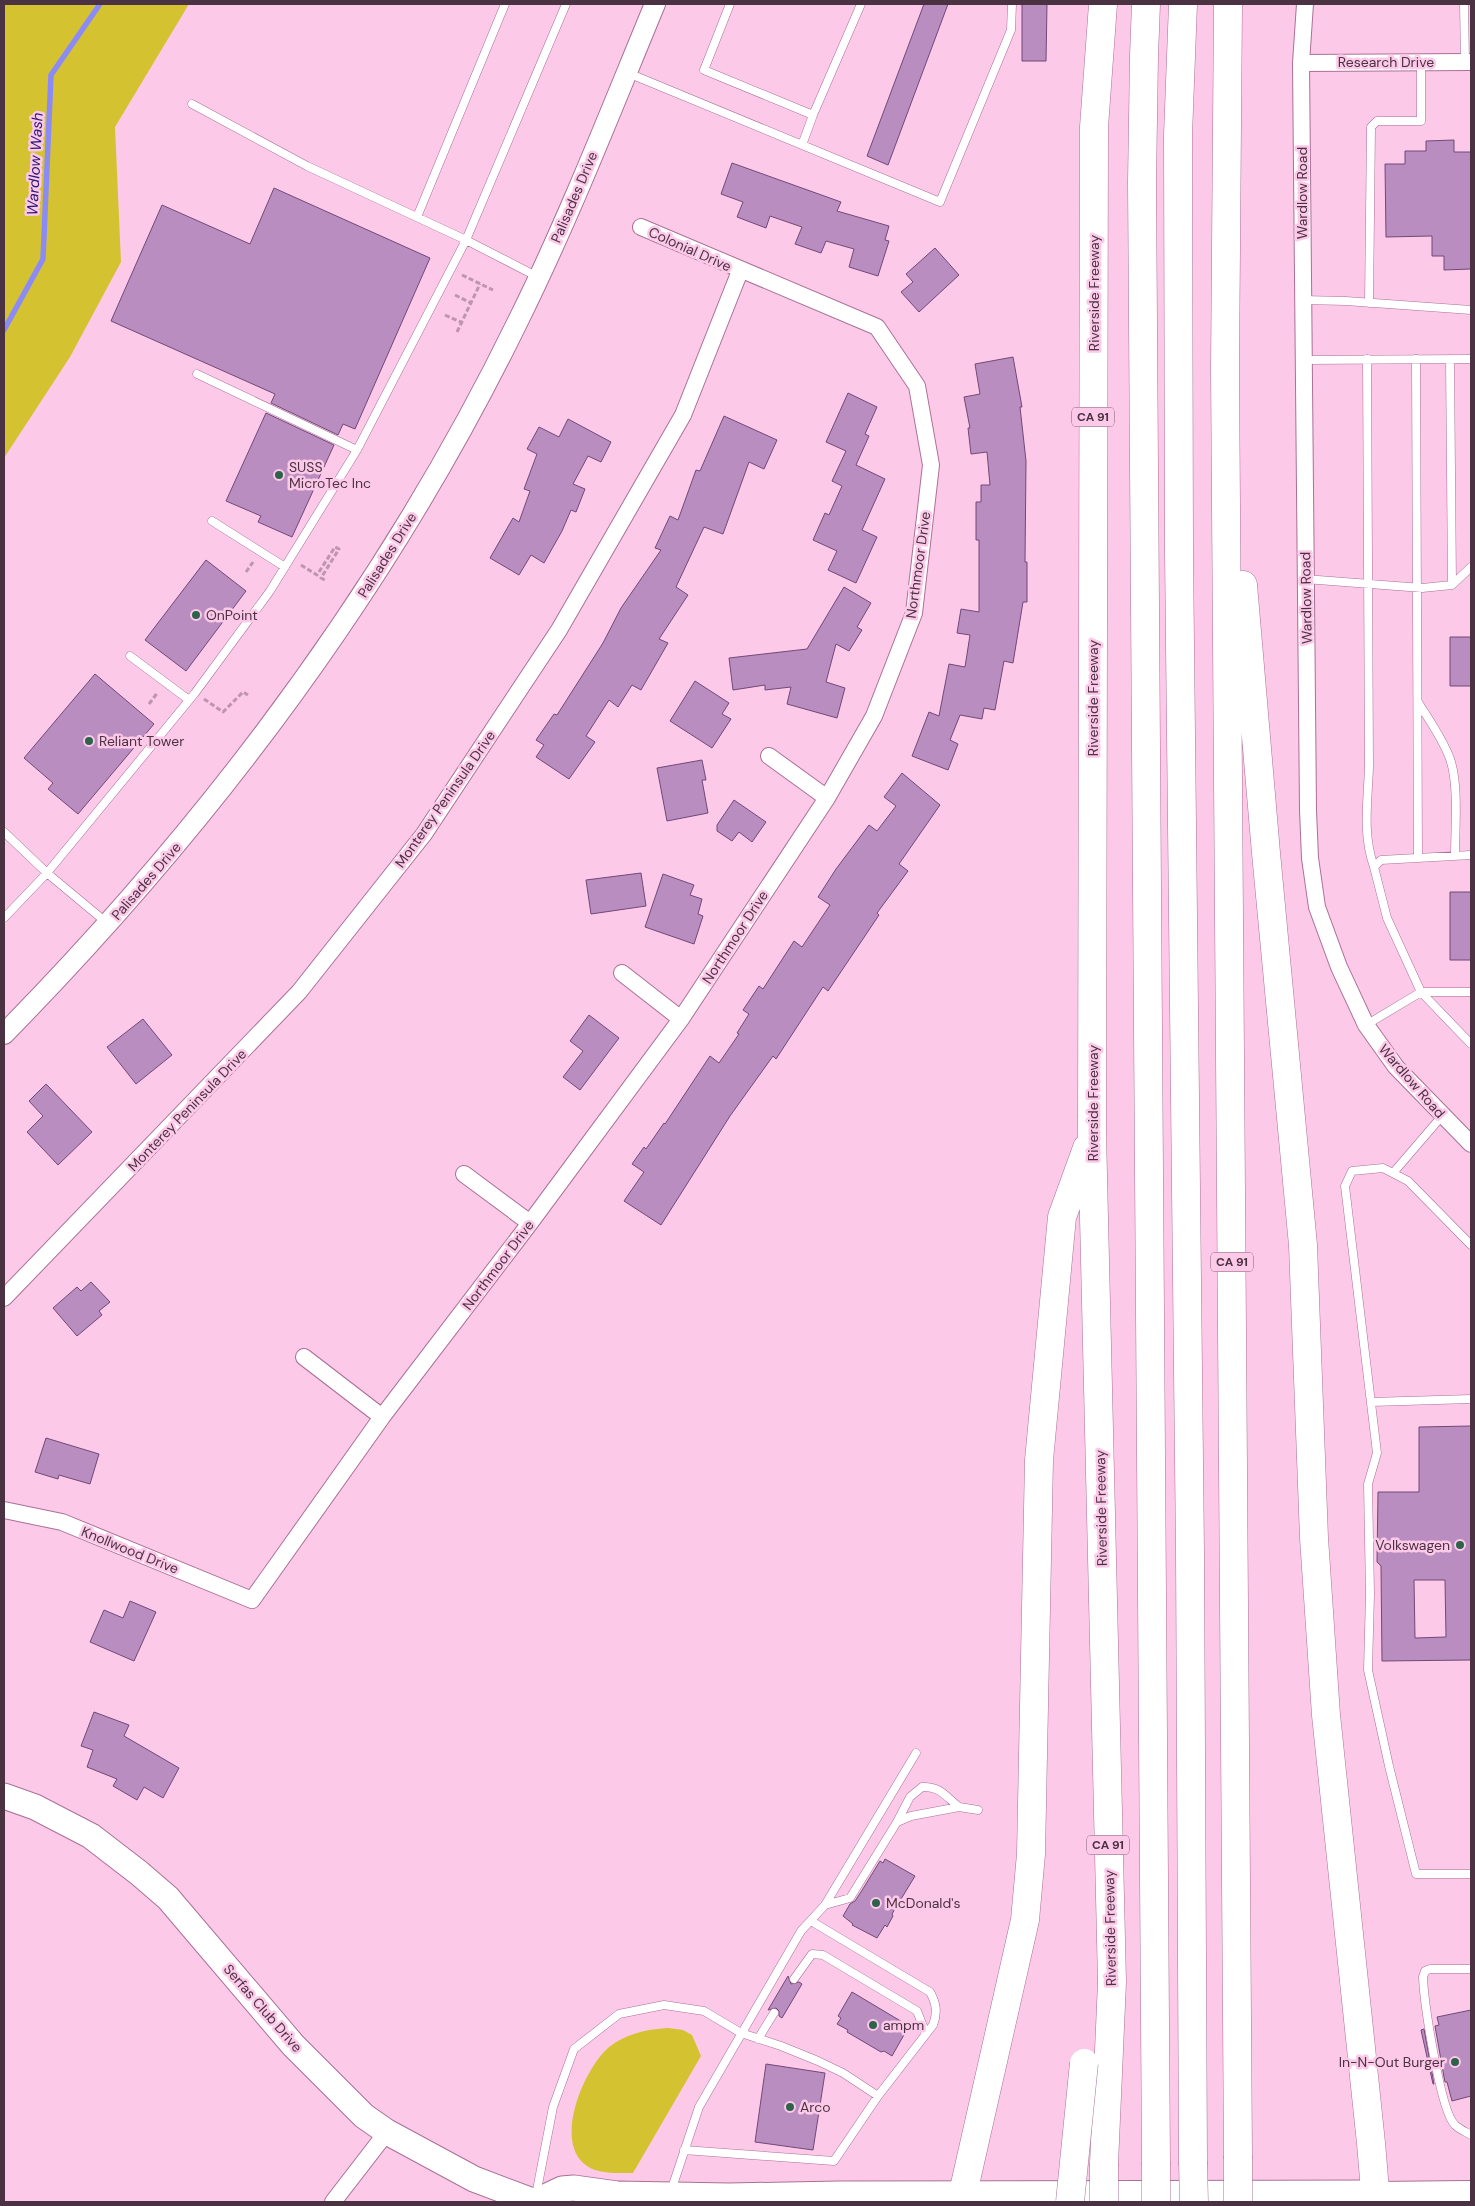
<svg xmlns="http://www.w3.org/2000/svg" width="1475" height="2206" font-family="'DM Sans',sans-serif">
	<rect width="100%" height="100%" fill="#fdc9e9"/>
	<path fill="#d5c231" d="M4,4H189L115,127L121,262L70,357L4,458Z
		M668,2028L683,2030L692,2035L701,2056L633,2173C621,2173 607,2174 595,2170C548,2153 582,2071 608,2048C625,2034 647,2029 668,2028Z"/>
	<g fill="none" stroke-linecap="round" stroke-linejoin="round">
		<path stroke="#8b8bf8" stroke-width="5.5" d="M4,330L43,259L51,75L100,4"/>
	</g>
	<path fill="#b98dc0" stroke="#714878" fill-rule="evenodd" d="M924,4H948L888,165L867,156Z
		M1022,4H1047L1046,61H1022Z
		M1454,140V152H1471V269L1444,270V256H1432V236L1386,237L1385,164H1405V151H1426V141Z
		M732,163L841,202L837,211L889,226L885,240L889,241L878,276L849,267L854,249L826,241L821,253L795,244L802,227L770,216L766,228L737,217L743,202L721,194Z
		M274,188L430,258L355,429L343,424L338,435L271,403L275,394L111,321L162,205L250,244Z
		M935,248L959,275L919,312L901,292L913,282L906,274Z
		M1013,357L1022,407H1020L1026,461L1025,562H1027V602H1023L1013,663L1004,661L995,710L984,708L982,719L960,715L950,740L958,744L948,770L912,756L929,712L939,716L949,664L965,667L970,635L957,633L961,609L979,612V540H976V502H981V485H990L987,452L971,454L968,428H970L964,397L980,394L975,364Z
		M848,393L877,407L865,434L869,436L856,465L885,479L862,530L877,537L856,583L828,570L837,551L813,540L825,513L829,515L842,486L832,481L846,451L826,442Z
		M266,413L334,445L292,537L258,522L261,516L226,501Z
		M724,416L777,440L764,469L749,462L723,534L704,527L676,587L688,595L659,639L668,643L641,690L632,685L618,707L609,700L586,736L595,742L569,779L536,757L544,745L536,740L554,714L557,715L603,643L621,608L661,550L655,548L670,516L678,520L696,470L700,471Z
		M568,419L611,442L601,462L588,456L573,484L585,489L576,512L571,510L562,531L544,563L531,555L519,575L490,558L513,518L519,522L530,491L524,489L537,454L527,449L539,427L559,437Z
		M206,560L246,591L186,671L145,640Z
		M844,587L871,603L857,627L862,630L849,651L836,644L826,682L845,688L837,718L787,704L791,687L765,690V685L733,690L729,658L807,649Z
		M1450,637H1471V686H1450Z
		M95,674L154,724L78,814L48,789L53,783L24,758Z
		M695,681L729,703L722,714L731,719L712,748L670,721Z
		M702,760L706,780H702L708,813L667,821L657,768Z
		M902,773L940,805L899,864L908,871L877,913L879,915L828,991L823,987L776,1059L773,1056L730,1116L661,1225L624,1201L644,1172L632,1164L644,1147L646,1149L664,1123L665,1124L710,1056L719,1063L739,1034L737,1033L749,1014L743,1010L759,986L763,989L794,941L802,947L830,905L818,897L836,869L869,825L877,831L896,806L884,797Z
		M734,800L766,822L752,842L739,832L732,841L717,831V825Z
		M641,873L646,906L591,914L586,880Z
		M663,874L694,885L690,895L702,899L698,914L703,916L694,944L645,927Z
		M1450,892H1471V960H1450Z
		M589,1015L619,1038L580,1090L563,1077L583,1051L570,1041Z
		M143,1019L172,1055L136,1084L107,1047Z
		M46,1084L92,1132L58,1165L27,1132L43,1116L29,1101Z
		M91,1282L110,1302L99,1311L102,1315L77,1336L53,1308L77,1287L81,1291Z
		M1471,1426V1660L1382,1661L1381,1566L1377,1562L1378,1492H1419V1427ZM1414,1580H1445L1446,1637L1415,1638Z
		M46,1438L99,1454L90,1484L59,1475L58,1479L35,1472Z
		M130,1601L156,1612L134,1661L90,1642L104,1610L123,1618Z
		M94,1712L129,1725L124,1736L179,1768L163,1798L144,1787L137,1800L113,1786L117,1779L87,1767L93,1750L81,1746Z
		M885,1859L915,1876L892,1914L893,1916L887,1927L885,1925L877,1938L852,1925L853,1924L843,1916L850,1904L855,1901L861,1892L880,1861L883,1863Z
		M788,1976L791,1984L799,1982L802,1984L782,2018L779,2016V2011L776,2008L768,2010Z
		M852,1992L909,2026L892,2056L884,2051L881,2052L847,2032L848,2030L837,2024L841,2018L838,2016Z
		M1471,2010V2096L1452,2101L1447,2082H1445L1444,2077L1435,2026L1439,2025L1437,2017Z
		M1424,2029L1434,2084H1433L1421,2030Z
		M766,2064L825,2073L813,2150L755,2142Z"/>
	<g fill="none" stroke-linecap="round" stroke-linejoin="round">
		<defs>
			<path id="service" d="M730,4L704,70L813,115L802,145
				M1464,4L1465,62
				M628,73L940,202L1011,30L1012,4
				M192,104L307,166L466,240L538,277
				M813,115L861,4
				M417,217L505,4
				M1303,300L1346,301L1471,310
				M1369,303L1371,127L1377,121H1421V62
				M1367,359L1369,766C1368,801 1362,833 1374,867
				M1416,359L1418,858
				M1450,359L1452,585
				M1303,360L1471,359
				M197,374L357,450
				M212,521L285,567
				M1305,579L1422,588L1452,585L1471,567
				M130,656L189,700
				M1418,702C1429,720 1443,739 1450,759C1459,784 1455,829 1455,856
				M4,832L47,873L107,923
				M1471,855L1381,860L1374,867L1387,918L1421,992H1471
				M4,918L47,873L195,693L270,591L357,450L466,240L566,4
				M1366,1025L1421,992L1471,1044
				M1393,1173L1442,1116
				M1471,1245L1408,1181L1383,1168L1352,1171L1345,1186L1377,1453L1368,1484L1370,1594L1368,1670L1389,1766L1416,1874H1471
				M1371,1402L1471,1399
				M897,1822L910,1797L922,1787C940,1786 945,1796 959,1807
				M825,1905L850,1898L897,1822L911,1816L959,1807L978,1810
				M1471,1969H1430L1425,1971L1423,1977C1424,2001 1440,2111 1455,2125C1459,2129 1466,2132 1471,2135
				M794,1979L812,1954L823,1955L917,2011L926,2034
				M758,2039L774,2013
				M684,2150L834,2161L878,2096L933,2025C938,2012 936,2003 930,1992L811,1921
				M671,2191L699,2107L801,1931L825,1905L916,1753
				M536,2195L553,2107L574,2049L619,2014L664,2005L704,2011L741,2033L781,2046L818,2061L843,2073L878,2096"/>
			<path id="minor" d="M1305,4L1301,63L1308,810L1310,858L1317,907L1339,967L1366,1025L1396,1067L1471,1144
				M1301,63L1471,62
				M769,756L827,798
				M622,973L681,1019
				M464,1174L530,1223
				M4,1298L299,992L424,834L559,630L683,415L740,271
				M304,1357L382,1417
				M4,1510L62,1522L252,1600L382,1417L530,1223L681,1019L827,798L874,716L914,613L931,465L917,386L877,327L641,227
				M333,2202L387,2132"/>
			<path id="tertiary" d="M4,1034C211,823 388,588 518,321C569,218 611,110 655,4"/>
			<path id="secondary" d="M1375,2193L1471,2192"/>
			<path id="primary" d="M4,1796L35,1807L91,1836L139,1873L168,1898L293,2045L364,2116L387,2132L474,2179L535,2202
				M535,2202L562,2189L574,2188L617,2194L729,2196L839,2194L1375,2193"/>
			<path id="motorway" d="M1103,4L1094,127L1092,1133L1112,1982L1104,2164
				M1146,4L1144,56L1142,182L1156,2162
				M1183,4L1178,135L1179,553L1190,1552L1193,2162
				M1228,4L1225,369L1238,2156
				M1243,585L1266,853L1303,1245L1314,1538L1326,1715L1371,2143L1376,2202
				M961,2202L1025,1920L1031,1854L1039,1460L1062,1217L1087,1148"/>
		</defs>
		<use href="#service" stroke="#aa7095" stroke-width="9"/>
		<use href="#minor" stroke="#aa7095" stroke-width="18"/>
		<use href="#tertiary" stroke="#aa7095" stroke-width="22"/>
		<use href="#secondary" stroke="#aa7095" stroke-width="24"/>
		<use href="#primary" stroke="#aa7095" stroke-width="27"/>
		<use href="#motorway" stroke="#aa7095" stroke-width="29"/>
		<path stroke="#bf94ae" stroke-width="3" stroke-dasharray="5 2.5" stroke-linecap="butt" d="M462,275L493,290
			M455,295L471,303
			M445,315L461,322
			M457,332L480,284
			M301,565L317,575L335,547L339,549L321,578L327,581
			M246,572L253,562
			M204,699L223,712L243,692L248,695
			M149,704L158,692"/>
		<use href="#service" stroke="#fff" stroke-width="8"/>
		<use href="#minor" stroke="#fff" stroke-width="16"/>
		<use href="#tertiary" stroke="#fff" stroke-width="20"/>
		<use href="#secondary" stroke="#fff" stroke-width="22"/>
		<use href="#primary" stroke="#fff" stroke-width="25"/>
		<use href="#motorway" stroke="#fff" stroke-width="28"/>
		<defs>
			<path id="motorway-bridge" d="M1238,2156V2202
				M1193,2162L1194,2202
				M1070,2202L1084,2063
				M1104,2202V2164
				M1156,2202V2162"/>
		</defs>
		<use href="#motorway-bridge" stroke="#aa7095" stroke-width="29" stroke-linecap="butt"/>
		<use href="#motorway-bridge" stroke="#fff" stroke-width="28"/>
	</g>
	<g fill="#2d634a" stroke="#fdc9e9" stroke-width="2">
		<circle cx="279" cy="475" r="5"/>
		<circle cx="196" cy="615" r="5"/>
		<circle cx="89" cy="741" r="5"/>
		<circle cx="1460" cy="1545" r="5"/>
		<circle cx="876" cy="1903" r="5"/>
		<circle cx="873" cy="2025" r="5"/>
		<circle cx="1455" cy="2062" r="5"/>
		<circle cx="790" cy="2107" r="5"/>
	</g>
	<g text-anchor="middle" stroke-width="5" stroke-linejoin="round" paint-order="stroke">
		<g fill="#fdc9e9" stroke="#805f74" stroke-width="1">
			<rect x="1072" y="407.5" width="42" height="19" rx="4"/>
			<rect x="1211" y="1252.5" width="42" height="19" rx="4"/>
			<rect x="1087" y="1835.5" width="42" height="19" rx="4"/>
		</g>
		<g font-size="12" font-weight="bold" fill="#4b3242">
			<text x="1093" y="421">CA 91</text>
			<text x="1232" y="1266">CA 91</text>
			<text x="1108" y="1849">CA 91</text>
		</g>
		<g font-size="14" fill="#4b3242" stroke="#fdc9e9">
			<text x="1386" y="67">Research Drive</text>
			<text transform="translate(1302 193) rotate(-90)" y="5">Wardlow Road</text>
			<text transform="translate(574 197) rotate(-67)" y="5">Palisades Drive</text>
			<text transform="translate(690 249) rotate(24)" y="5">Colonial Drive</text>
			<text transform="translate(1094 293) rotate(-90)" y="5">Riverside Freeway</text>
			<text transform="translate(387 555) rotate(-58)" y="5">Palisades Drive</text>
			<text transform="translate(918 565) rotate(-82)" y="5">Northmoor Drive</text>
			<text transform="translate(1306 598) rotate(-91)" y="5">Wardlow Road</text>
			<text transform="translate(1093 698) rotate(-90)" y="5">Riverside Freeway</text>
			<text transform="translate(445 799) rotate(-55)" y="5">Monterey Peninsula Drive</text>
			<text transform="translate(146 881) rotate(-49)" y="5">Palisades Drive</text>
			<text transform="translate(735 937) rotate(-57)" y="5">Northmoor Drive</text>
			<text transform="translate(1412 1081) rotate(49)" y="5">Wardlow Road</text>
			<text transform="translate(1093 1103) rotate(-90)" y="5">Riverside Freeway</text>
			<text transform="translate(187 1110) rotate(-46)" y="5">Monterey Peninsula Drive</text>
			<text transform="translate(498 1265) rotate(-53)" y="5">Northmoor Drive</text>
			<text transform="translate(1101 1508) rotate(-91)" y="5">Riverside Freeway</text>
			<text transform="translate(130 1550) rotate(22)" y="5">Knollwood Drive</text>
			<text transform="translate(1110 1928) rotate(-91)" y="5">Riverside Freeway</text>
			<text transform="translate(263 2008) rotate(49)" y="5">Serfas Club Drive</text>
		</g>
		<g font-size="14" fill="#4b3242" stroke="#fdc9e9" text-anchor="start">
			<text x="289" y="472">SUSS<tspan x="289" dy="16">MicroTec Inc</tspan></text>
			<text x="206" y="620">OnPoint</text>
			<text x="99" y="746">Reliant Tower</text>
			<text x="1450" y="1550" text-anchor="end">Volkswagen</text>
			<text x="886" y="1908">McDonald's</text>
			<text x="883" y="2030">ampm</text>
			<text x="1445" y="2067" text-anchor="end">In-N-Out Burger</text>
			<text x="800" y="2112">Arco</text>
		</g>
		<g font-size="15" font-style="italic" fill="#291877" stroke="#fdc9e9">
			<text transform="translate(35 164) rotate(-87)" y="5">Wardlow Wash</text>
		</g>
	</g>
	<rect width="1475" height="2206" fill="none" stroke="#4b3242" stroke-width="10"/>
</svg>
